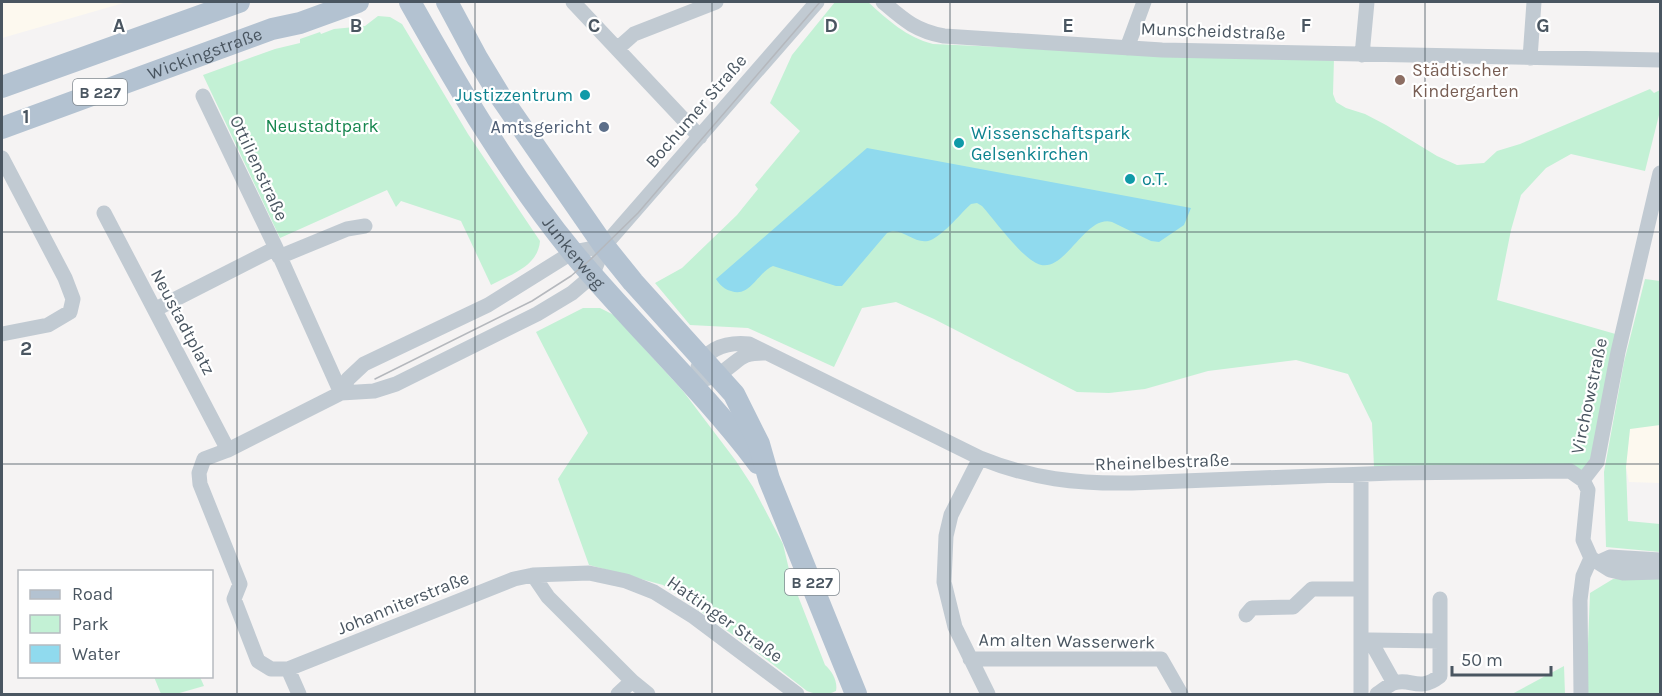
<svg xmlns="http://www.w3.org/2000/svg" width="1662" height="696" font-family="Karla,sans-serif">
	<rect width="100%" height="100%" fill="#f5f3f3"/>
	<path fill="#fdf9ef" d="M2,2H127L2,38Z
		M1660,425V483L1629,482L1626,467L1630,428Z"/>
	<path fill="#c3f1d5" d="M835,2H868C888,20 906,37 933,44L1090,51L1334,58L1333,94L1336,102L1346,108L1365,114L1386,125L1437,156L1457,165L1484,163L1497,151L1520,144L1650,89L1654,93L1660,90V111L1645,171L1571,154L1546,168L1521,195L1511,230L1497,300L1619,335L1600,439L1584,472L1374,467L1372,423L1348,374L1296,360L1208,371L1145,389L1109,393L1077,392L934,319L896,302L862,308L834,367L748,328L690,325L655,283L682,268L737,215L758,189L755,185L800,131L770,103L792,55Z
		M378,16L390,17L402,24L468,134L540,241C538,266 512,274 491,285L461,221L401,201L396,207L387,190L280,238L203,75L275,49L300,43V39L320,32L321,34L334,29L365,26Z
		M1645,279L1660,281V425L1630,429L1626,467L1628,521L1660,524V552L1606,547L1604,472L1624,362Z
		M583,308H600L614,315L683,391L736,461L753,487L783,544L791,578L825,665C832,671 838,681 836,691C826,696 818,695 807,691L753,649L663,585L589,565L558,479L588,433L536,332Z
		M1660,576V694H1586L1590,593L1613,579Z
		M1564,666L1565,694H1512Z
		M154,677H200L204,686L176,694H161Z"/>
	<path fill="#90daee" d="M867,148L1191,208L1184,225L1159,242L1151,241L1112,222C1084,214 1064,278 1036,263C1019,254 996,222 982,206L977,203L971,204C960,214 941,238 928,241C913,244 901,226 887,233L842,286H836L773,266C757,273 750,298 731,291C724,289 720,285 716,279Z"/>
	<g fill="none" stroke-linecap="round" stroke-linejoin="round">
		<path stroke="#c1cad2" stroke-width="15" d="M573,2L700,137
			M883,2C904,20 916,31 944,36L1162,50L1660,60
			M1127,48L1144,2
			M617,49L634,34L716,2
			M1362,55L1367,2
			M1530,58L1534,2
			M203,96L276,248L341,393
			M2,158L65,278L73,299L70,312L48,325L2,334
			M104,213L228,450
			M279,257L347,229L365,226
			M156,309L276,248
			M698,367C709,347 728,342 749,344L980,458C1032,479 1077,484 1132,483L1392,473L1570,471L1583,480L1588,490L1583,540L1591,558
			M690,383C699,380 711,379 719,374C741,361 738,352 767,353
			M341,393L348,379L364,364L488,305L573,252L604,246
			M980,458L951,515L946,536L944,582L955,627L988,694
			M1361,475V694
			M1583,480L1597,462L1618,352L1660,173
			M1591,558L1610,570L1623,573L1660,572
			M1599,562L1610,557L1660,560
			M533,575L548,597L632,681L648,694
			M1246,615L1252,608L1293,607L1312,589H1361
			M1362,640H1370L1394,683
			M1370,640L1440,641
			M970,659H1161L1181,694
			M288,669L299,694
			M618,694L632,681
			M797,694L694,617L654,592L626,581L589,573L533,575L514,579L288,669H271L258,661L234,599L240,584L200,484L199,473L204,459L228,450L341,393L374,391L396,384L537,314L572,293L592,276L604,246L817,2
			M1377,694C1382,691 1388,685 1394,683C1411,677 1418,693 1440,676V599
			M1581,694L1580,600L1583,576L1591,558"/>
		<g stroke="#b3c2d1" stroke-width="22">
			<path id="s1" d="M410,2C459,89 510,176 574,254C633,325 702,389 758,463"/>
			<path d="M447,2L477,58L500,96L604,246L633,282L734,394L759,444L769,479L856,694"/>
			<path d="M2,87L239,2"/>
			<path id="s2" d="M2,128L272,29L300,23L358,2"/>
		</g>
		<path stroke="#b5b8bd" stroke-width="1.5" d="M375,379L532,301L571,276L591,259L638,213L820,2"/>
	</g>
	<path fill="none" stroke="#4a5661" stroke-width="1.5" stroke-opacity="0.55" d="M237,2V694M475,2V694M712,2V694M950,2V694M1187,2V694M1425,2V694M2,232H1660M2,464H1660"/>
	<circle fill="#8d6e63" stroke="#fff" stroke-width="2" cx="1400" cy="80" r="6"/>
	<g fill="#0f9aa8" stroke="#fff" stroke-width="2">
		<circle cx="585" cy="95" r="6"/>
		<circle cx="959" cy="143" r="6"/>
		<circle cx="1130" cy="179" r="6"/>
	</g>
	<circle fill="#5c6f8a" stroke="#fff" stroke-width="2" cx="604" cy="127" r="6"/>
	<g text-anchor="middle" stroke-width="4.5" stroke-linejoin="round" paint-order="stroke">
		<g fill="#fff" stroke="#808990" stroke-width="1.5">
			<rect x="73" y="79" width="54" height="26" rx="4.5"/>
			<rect x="785" y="569" width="54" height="26" rx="4.5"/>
		</g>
		<g font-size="16" font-weight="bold" fill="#4a5661">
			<text x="100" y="98">B 227</text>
			<text x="812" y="588">B 227</text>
		</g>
		<g font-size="18" fill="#4a5661" stroke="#fff">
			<text transform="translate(1213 31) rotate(2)" y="6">Munscheidstraße</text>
			<text dy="6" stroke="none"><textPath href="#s2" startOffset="216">Wickingstraße</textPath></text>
			<text transform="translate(696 111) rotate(-49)" y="6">Bochumer Straße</text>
			<text transform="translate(259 168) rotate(65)" y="6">Ottilienstraße</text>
			<text dy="6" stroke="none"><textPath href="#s1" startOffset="300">Junkerweg</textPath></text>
			<text transform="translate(183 322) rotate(62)" y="6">Neustadtplatz</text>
			<text transform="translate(1589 396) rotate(-78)" y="6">Virchowstraße</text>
			<text transform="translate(1162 462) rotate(-2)" y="6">Rheinelbestraße</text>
			<text transform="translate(403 603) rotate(-22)" y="6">Johanniterstraße</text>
			<text transform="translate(725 619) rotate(35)" y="6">Hattinger Straße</text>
			<text transform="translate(1067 641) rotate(1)" y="6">Am alten Wasserwerk</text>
		</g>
		<g font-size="18" fill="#785e54" stroke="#fff" text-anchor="start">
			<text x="1412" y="76">Städtischer<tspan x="1412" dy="21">Kindergarten</tspan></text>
		</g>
		<g font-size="18" fill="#0d838f" stroke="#fff" text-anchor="start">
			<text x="573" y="101" text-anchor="end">Justizzentrum</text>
			<text x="971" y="139">Wissenschaftspark<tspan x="971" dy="21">Gelsenkirchen</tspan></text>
			<text x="1142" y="185">o.T.</text>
		</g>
		<g font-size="18" fill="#17864f" stroke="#fff">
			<text x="322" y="132">Neustadtpark</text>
		</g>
		<g font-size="18" fill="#4e5e75" stroke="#fff" text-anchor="end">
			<text x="592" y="133">Amtsgericht</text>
		</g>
	</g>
	<g font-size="20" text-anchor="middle" font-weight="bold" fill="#4a5661" stroke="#fff" stroke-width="4.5" stroke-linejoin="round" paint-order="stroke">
		<text x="119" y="32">A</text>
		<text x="356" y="32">B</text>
		<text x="594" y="32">C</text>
		<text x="831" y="32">D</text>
		<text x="1068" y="32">E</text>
		<text x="1306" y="32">F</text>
		<text x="1543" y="32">G</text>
		<text x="26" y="123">1</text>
		<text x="26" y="355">2</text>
	</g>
	<rect width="1662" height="696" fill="none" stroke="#4a5661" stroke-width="6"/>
	<rect x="18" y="570" width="195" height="108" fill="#ffffff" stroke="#b7bbc0" stroke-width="1.5"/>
	<rect x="30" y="590" width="30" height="9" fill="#b3c2d1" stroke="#b7bbc0" stroke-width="1.5"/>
	<text x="72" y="600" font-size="18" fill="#4a5661">Road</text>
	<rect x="30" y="615" width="30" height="18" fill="#c3f1d5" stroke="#b7bbc0" stroke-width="1.5"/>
	<text x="72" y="630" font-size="18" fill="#4a5661">Park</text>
	<rect x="30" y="645" width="30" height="18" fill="#90daee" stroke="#b7bbc0" stroke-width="1.5"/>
	<text x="72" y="660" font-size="18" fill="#4a5661">Water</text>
	<path d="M1452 666v9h99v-9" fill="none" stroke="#4a5661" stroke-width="3"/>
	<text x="1461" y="666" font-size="18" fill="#4a5661" stroke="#ffffff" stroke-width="4.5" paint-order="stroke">50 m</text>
</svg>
